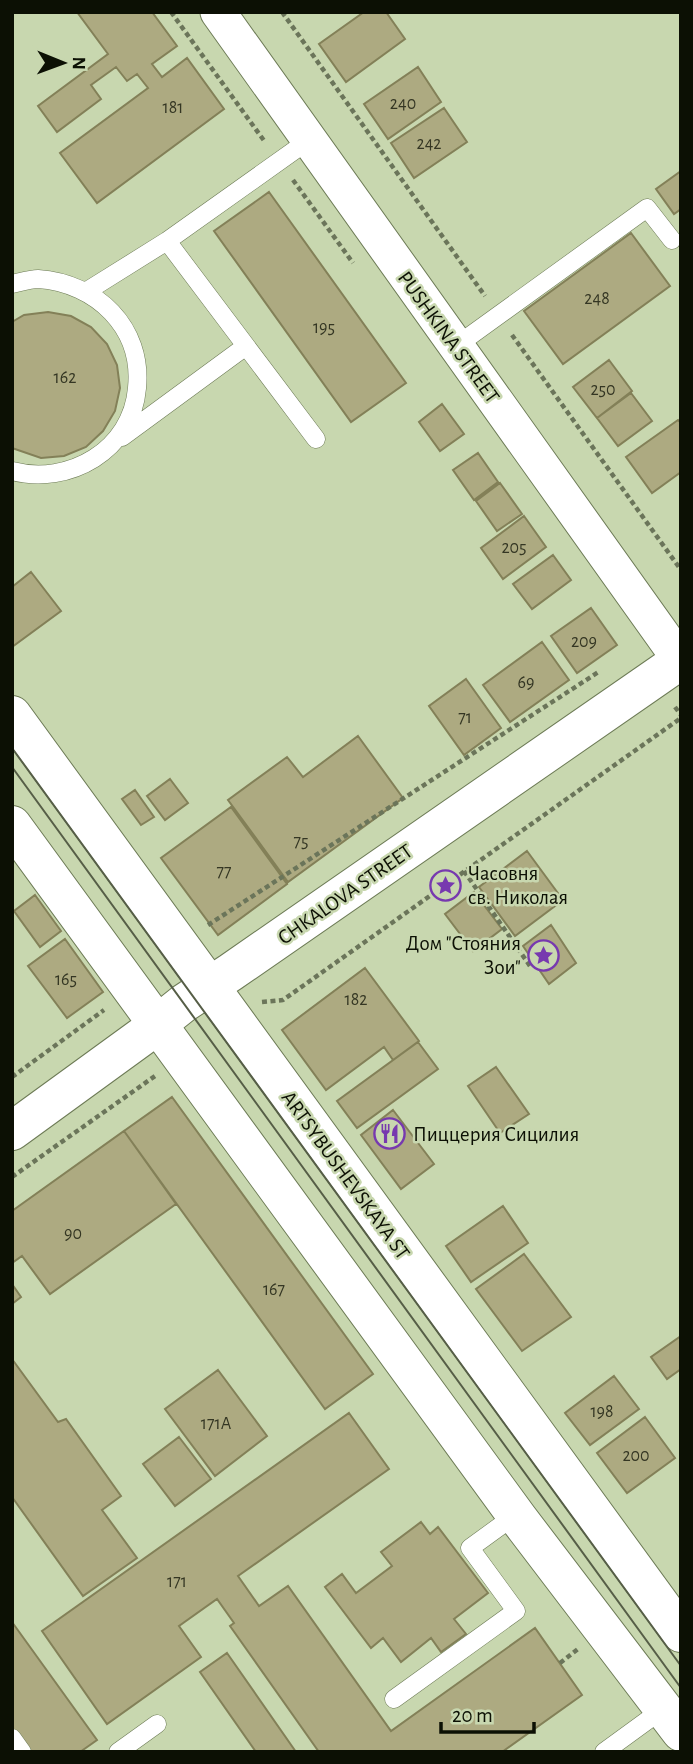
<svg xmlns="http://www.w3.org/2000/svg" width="693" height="1764" font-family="'Alegreya Sans',sans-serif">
	<rect width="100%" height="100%" fill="#c8d7af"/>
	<path fill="#adaa81" stroke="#838058" stroke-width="2" d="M77,12H152L177,46L152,64L162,77L187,58L224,109L97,203L60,153L148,88L137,74L127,81L116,67L91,85L101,99L57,132L38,106L108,54Z
		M364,12H386L405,39L346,82L319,44Z
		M418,67L441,102L388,139L364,104Z
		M444,108L467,142L414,178L391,143Z
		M681,171V209L674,214L656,189Z
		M269,192L406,383L351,422L214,231Z
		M631,233L670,286L563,364L524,311Z
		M48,312L71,316L91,327L107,344L117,365L120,388L115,411L103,431L86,447L64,456L41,458L12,448V322L24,315Z
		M609,360L632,391L597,418L573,387Z
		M631,393L652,421L618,446L597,418Z
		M442,404L464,434L440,451L419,422Z
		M678,420L681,423V472L652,493L626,457Z
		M478,453L498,482L474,500L453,470Z
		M500,483L522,514L497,531L476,501Z
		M524,516L546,547L503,579L481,548Z
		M553,555L571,580L532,609L513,584Z
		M31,572L61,611L12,647V587Z
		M591,608L617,645L577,673L551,636Z
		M542,642L569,680L510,722L483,685Z
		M466,679L501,728L464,755L429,706Z
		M358,736L403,798L288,882L228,800L287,757L303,777Z
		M170,779L188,803L165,820L147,796Z
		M135,790L154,817L141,825L122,799Z
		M231,807L287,884L218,935L161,858Z
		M527,851L563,900L515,936L479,887Z
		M474,892L502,929L473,951L445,914Z
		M35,895L61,931L40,947L14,911Z
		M551,925L576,963L549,984L523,946Z
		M65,939L103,992L67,1018L28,966Z
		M365,968L419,1041L393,1060L384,1047L326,1090L282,1030Z
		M418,1042L438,1069L357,1128L337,1101Z
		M496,1067L529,1114L500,1133L468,1086Z
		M172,1097L373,1374L325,1409L124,1131Z
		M393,1110L434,1164L401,1189L361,1135Z
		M124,1131L176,1204L50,1294L22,1256L12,1263V1211Z
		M503,1206L528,1243L471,1282L446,1246Z
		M524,1254L571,1317L522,1351L476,1289Z
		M12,1284L21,1297L12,1304Z
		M681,1336V1369L667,1379L651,1357Z
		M12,1359L58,1422L66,1419L121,1496L102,1510L137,1558L83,1596L12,1497Z
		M218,1370L267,1436L215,1476L165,1409Z
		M614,1376L639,1409L590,1445L565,1413Z
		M349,1413L389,1469L238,1576L259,1606L288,1586L391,1731L535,1628L582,1695L502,1752H319L230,1626L234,1623L217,1599L179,1626L201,1657L107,1724L42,1631Z
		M645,1417L675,1458L627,1493L597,1453Z
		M179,1437L211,1479L175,1506L143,1464Z
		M421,1522L430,1534L438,1527L488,1593L454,1619L466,1634L441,1652L431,1638L401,1662L383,1638L371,1648L325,1587L342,1574L356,1593L392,1566L381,1552Z
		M12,1622L97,1740L80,1752H28L12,1730Z
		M227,1653L296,1752H256L200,1672Z"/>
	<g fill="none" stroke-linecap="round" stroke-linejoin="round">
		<defs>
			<path id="service" d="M167,241L316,439
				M12,284C21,282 30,279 38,279C97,283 143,328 137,388C132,450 69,486 12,471
				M87,291L167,241L309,140
				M456,346L647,208L672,240
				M122,437L246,346
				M394,1699L516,1611L470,1548L503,1524L518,1518
				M12,1738L22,1752
				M118,1752L157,1724
				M604,1752L663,1709"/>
			<path id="minor" d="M218,12L681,661"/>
			<path id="tertiary" d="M12,1131L144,1035L184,1003L231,972L681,660"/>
			<path id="secondary" d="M12,715L681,1633
				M12,825L518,1518L681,1732"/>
		</defs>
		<use href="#service" stroke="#6d7b56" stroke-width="19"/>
		<use href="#minor" stroke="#6d7b56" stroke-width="37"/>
		<use href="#tertiary" stroke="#6d7b56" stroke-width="40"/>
		<use href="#secondary" stroke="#6d7b56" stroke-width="40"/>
		<path stroke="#6b755a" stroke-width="4.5" stroke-dasharray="5 3.5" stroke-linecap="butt" d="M171,12L265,142
			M282,12L485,296
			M293,180L353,263
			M512,335L681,570
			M675,707L681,715
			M464,871L530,966
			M208,925L600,671
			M262,1002L283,1000L681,718
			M12,1077L104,1010
			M12,1177L155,1076
			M560,1663L578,1649"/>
		<use href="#service" stroke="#fff" stroke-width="18"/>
		<use href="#minor" stroke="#fff" stroke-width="35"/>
		<use href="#tertiary" stroke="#fff" stroke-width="38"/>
		<use href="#secondary" stroke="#fff" stroke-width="38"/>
		<path stroke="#565e47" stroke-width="2" d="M12,748L681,1666
			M12,767L681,1688"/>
	</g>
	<defs>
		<symbol id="sight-ring" viewBox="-11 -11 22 22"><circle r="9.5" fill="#c8d7af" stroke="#7739af" stroke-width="1.5"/><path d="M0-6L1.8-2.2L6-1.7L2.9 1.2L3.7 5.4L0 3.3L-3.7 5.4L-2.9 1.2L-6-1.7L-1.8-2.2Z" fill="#7739af"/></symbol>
		<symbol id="restaurant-ring" viewBox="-11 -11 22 22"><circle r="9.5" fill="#c8d7af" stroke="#7739af" stroke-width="1.5"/><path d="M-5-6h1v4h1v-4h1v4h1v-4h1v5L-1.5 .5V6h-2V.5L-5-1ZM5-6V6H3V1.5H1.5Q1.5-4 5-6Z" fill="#7739af"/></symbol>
	</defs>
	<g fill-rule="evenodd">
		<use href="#sight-ring" x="428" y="868" width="35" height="35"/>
		<use href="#sight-ring" x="526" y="938" width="35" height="35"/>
		<use href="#restaurant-ring" x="372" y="1116" width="35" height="35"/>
	</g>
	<g text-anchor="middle" stroke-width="5" stroke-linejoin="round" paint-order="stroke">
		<g font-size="18" fill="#343623">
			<text x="403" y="109">240</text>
			<text x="173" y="113">181</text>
			<text x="429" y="149">242</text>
			<text x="597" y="304">248</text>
			<text x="324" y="333">195</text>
			<text x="65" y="383">162</text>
			<text x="603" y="395">250</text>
			<text x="514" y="553">205</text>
			<text x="584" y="647">209</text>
			<text x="526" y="688">69</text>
			<text x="465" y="723">71</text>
			<text x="301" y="847">75</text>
			<text x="224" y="877">77</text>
			<text x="66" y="985">165</text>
			<text x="356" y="1005">182</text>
			<text x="73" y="1239">90</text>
			<text x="274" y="1295">167</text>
			<text x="602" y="1417">198</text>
			<text x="216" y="1429">171А</text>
			<text x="636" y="1461">200</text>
			<text x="177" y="1587">171</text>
		</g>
		<g font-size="21" fill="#0c1004" stroke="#c8d7af">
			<text transform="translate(449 337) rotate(54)" y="7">PUSHKINA STREET</text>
			<text transform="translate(345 894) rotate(-35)" y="7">CHKALOVA STREET</text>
			<text transform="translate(346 1175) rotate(54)" y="7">ARTSYBUSHEVSKAYA ST</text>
		</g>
		<g font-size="21" fill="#0c1004" stroke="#c8d7af" text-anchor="start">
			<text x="468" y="880">Часовня<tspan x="468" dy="24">св. Николая</tspan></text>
			<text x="521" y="950" text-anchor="end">Дом "Стояния<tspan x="521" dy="24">Зои"</tspan></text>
			<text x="413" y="1141">Пиццерия Сицилия</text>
		</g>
	</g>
	<rect width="693" height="1764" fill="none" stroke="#0c1004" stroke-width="28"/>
	<g transform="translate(63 63) rotate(91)" stroke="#c8d7af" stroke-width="5" paint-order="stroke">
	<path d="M0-5L12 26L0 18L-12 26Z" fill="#0c1004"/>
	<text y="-10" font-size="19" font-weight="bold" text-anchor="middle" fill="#0c1004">N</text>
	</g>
	<path d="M441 1722v10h93v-10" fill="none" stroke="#0c1004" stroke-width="3.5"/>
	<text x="452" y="1722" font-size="21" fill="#0c1004" stroke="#c8d7af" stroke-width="5" paint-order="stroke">20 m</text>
</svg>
